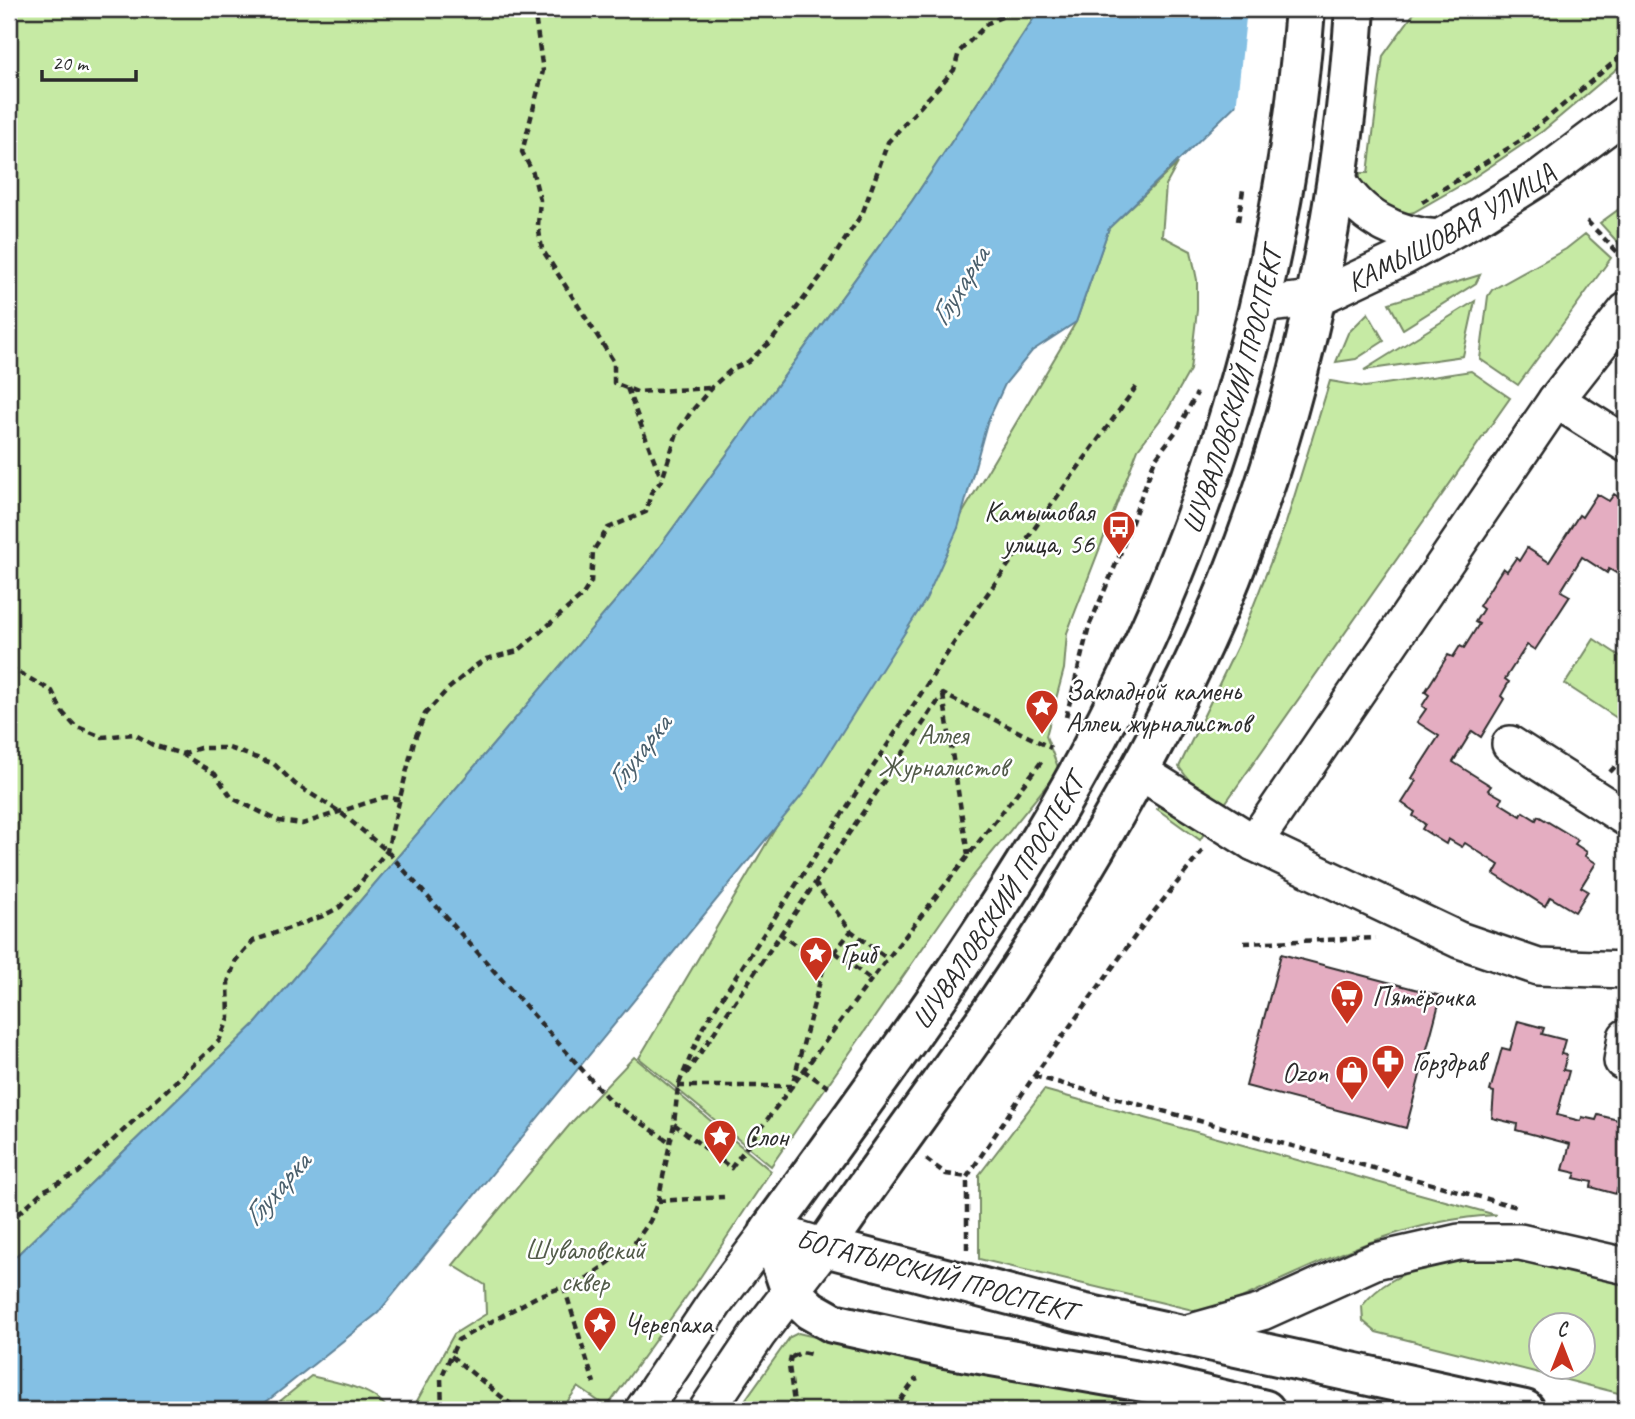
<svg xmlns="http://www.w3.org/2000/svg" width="1635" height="1419" font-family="Caveat,sans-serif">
	<rect width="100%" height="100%" fill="#fff"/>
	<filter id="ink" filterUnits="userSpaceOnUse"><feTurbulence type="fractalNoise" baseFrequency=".0143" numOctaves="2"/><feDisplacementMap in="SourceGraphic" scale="14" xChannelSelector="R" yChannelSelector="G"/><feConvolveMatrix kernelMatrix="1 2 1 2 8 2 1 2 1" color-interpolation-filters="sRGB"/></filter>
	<g filter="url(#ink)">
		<path fill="#c6eaa4" stroke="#788a68" stroke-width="2" fill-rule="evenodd" d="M9,9H1040L912,201L646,565L257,1022L9,1263Z
			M1417,9H1626V61L1543,131L1470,180L1414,212L1399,216L1384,213L1360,183V173H1368L1383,56Z
			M1178,163L1166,185L1162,236L1191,251L1197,280V310L1190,370L1167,411L1138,449L1067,633L1064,669L1046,736L1059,770L970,880L771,1166L639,1058L1076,322L1109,228Z
			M1626,204V241L1621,246L1600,223Z
			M1585,234L1611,258L1518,385L1480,359L1488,296L1492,290L1566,249Z
			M1480,275L1476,283L1403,329L1389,303Z
			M1475,301L1463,356L1364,370Z
			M1368,313L1384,341L1356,359L1336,362L1348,333Z
			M1471,371L1510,398L1224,805L1196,789L1179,767L1238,645L1286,523L1330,381L1365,387Z
			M1594,639L1626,660V724L1565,684Z
			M1159,804L1177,809L1208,827L1200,840L1157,809Z
			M634,1057L771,1171L699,1279L607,1407L578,1387L561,1410H412L454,1334L486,1314L485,1285L453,1265L572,1122Z
			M1044,1090L1496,1215C1395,1220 1312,1267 1221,1307L1201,1312L979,1259V1175Z
			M1518,1257L1626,1284V1395L1376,1332L1363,1321L1362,1306C1398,1260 1465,1258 1518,1257ZM1540,1324H1582V1366H1540Z
			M798,1333L937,1366L1189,1410H738L790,1337Z
			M311,1376C334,1382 376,1388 388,1410H269Z"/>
		<path fill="#84c0e4" stroke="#60849a" stroke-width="2" d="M1040,9H1283L1260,41L1251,90L1109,228L1076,322L1032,351L1005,384L987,423L958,528L926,599L803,794L378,1313L256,1410H9V1263L257,1022L646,565L912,201Z"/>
		<path fill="#fff" d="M1247,9H1286L1264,43L1254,92L1236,109Z"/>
		<path fill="#e4adc1" stroke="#2b2b2b" stroke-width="2" d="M1597,494L1609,501L1614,494L1626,502V574L1623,577L1609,569L1607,573L1582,557L1561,591L1570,596L1535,650L1527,645L1505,679L1509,682L1501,696L1504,699L1481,737L1472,731L1453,762L1491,786L1488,790L1502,798L1500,803L1521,816L1523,812L1536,820L1538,816L1578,840L1575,844L1587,852L1585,856L1596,863L1581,887L1588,891L1575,912L1550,897L1545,906L1494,874L1499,865L1465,843L1462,847L1448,839L1446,844L1422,829L1425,824L1413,816L1415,812L1402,803L1416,781L1412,778L1439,736L1417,722L1426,709L1422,706L1429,695L1425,692L1448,655L1453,657L1460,646L1464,648L1479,624L1475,622L1483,609L1479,606L1503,568L1507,571L1516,558L1519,561L1527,548L1549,562L1579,515L1582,517Z
			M1281,954L1441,996L1406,1128L1246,1086Z
			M1518,1021L1544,1028L1542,1034L1565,1040L1561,1054L1567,1055L1563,1070L1569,1071L1557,1115L1581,1121L1582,1117L1596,1120L1598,1115L1626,1122V1191L1617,1189L1616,1194L1591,1187L1592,1182L1574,1178L1576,1173L1563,1170L1570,1144L1516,1130L1517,1124L1492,1118L1494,1092L1490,1091L1502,1048L1510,1050Z"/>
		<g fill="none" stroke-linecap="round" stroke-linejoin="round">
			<defs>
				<g id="minor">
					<path d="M1336,177C1360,217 1393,235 1439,238"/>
					<path id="s1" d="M1259,305L1315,299L1404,257L1482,214L1542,176L1626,113"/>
					<path d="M1626,311L1556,400L1254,843L1459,940L1538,967L1626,970"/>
					<path d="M1556,400L1626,444"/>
					<path d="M1510,744L1626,818"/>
					<path d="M1139,771L1254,843"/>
					<path d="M1626,1037L1622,1061L1626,1062"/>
					<path d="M1184,1334L1262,1312L1375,1261L1459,1242H1520L1626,1266"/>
					<path d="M643,1410L714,1304L770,1230L825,1247L758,1334L707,1410"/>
				</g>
				<g id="major">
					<path d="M1355,9C1342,203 1303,398 1231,578C1188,685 1133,786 1074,884C999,1010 907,1126 825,1247L1072,1311L1525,1410"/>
					<path id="s2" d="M1265,1410L1161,1385L945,1348L833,1323L810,1310L791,1292L770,1230C890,1065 1014,901 1107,719C1220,498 1287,256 1305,9"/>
				</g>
			</defs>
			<use href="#minor" stroke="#2b2b2b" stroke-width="40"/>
			<use href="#major" stroke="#2b2b2b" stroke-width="44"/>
			<path stroke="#2b2b2b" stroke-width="4.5" stroke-dasharray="7 5" stroke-linecap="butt" d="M534,9L543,71L522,152L533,173L540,200L538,225L542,249L614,362V383L637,392L711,388
				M1422,202L1520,141L1626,52
				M1238,221L1243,190
				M1587,221L1626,261
				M627,388L661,478
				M9,667L52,691L63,713L75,726L102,737L134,734L153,745L182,754L215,774L232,798L279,821L302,824L385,797L401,800
				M943,695L968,855
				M1066,717L1089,626L1119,557L1155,459L1177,430L1197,393
				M182,754L200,748H229L274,764L295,784L340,812L387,851L611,1102L670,1142
				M1610,772L1626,755
				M814,882L851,931L888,959
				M779,933L824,966L851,931
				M1626,939V916
				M1244,943L1376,938
				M835,952L871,980
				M803,1070L829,1088
				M686,1074L943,694L1051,748
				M1034,1076L1517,1207
				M678,1086H792L824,966
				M674,1124L731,1168L871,980L1042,761
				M926,1159L946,1174L967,1177
				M658,1201L724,1197
				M9,1222L43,1191L78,1173L219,1041L229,1018L228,982L236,960L253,941L323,916L340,907L387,851L414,741L425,714L447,690L475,666L486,659L518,651L582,596L591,582L593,551L608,528L646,512L651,493L662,480L677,433L691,412L712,387L732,369L748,362L772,340L796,309L822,275L863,212L888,142L954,70L959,52L988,23L1006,15L1010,9
				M967,1249V1177L1034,1076L1141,928L1203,850
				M564,1287L594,1383
				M451,1356L518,1410
				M791,1356L789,1366L795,1410
				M792,1357L802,1352L814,1355
				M442,1410L441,1378L458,1340L538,1296L586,1279L633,1245L650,1221L658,1201L674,1124L678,1086L703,1027L973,614L1136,387
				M893,1410L915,1380L918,1379"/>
			<use href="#minor" stroke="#fff" stroke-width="35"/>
			<use href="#major" stroke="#fff" stroke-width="38"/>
		</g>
	</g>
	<defs>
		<symbol id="bus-pin" viewBox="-11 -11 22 30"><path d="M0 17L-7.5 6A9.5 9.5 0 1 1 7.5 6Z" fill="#c8321e" stroke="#fff"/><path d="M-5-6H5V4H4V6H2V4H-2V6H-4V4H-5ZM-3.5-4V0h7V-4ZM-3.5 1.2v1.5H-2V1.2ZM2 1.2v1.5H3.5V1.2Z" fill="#fff"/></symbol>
		<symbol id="sight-pin" viewBox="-11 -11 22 30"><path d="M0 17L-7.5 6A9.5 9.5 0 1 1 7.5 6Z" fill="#c8321e" stroke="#fff"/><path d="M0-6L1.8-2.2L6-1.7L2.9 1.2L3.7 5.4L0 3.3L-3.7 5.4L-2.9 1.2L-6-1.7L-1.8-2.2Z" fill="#fff"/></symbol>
		<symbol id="supermarket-pin" viewBox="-11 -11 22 30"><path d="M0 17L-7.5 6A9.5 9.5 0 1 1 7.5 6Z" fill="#c8321e" stroke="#fff"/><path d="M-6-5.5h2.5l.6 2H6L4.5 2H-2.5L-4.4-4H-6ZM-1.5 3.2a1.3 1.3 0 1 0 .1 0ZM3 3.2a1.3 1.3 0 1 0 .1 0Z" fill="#fff"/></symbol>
		<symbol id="pharmacy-pin" viewBox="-11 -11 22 30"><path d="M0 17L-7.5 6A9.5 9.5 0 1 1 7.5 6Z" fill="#c8321e" stroke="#fff"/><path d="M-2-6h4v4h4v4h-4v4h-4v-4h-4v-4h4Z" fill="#fff"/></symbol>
		<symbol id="shop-pin" viewBox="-11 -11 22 30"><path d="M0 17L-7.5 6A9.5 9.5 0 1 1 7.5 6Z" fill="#c8321e" stroke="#fff"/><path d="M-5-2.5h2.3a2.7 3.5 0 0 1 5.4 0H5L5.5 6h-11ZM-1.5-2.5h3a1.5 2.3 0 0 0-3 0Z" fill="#fff"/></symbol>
	</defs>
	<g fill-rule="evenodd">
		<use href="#bus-pin" x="1100" y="508" width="38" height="52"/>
		<use href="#sight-pin" x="1023" y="687" width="38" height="52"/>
		<use href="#sight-pin" x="797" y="934" width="38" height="52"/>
		<use href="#supermarket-pin" x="1328" y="977" width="38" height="52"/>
		<use href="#pharmacy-pin" x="1369" y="1042" width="38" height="52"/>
		<use href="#shop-pin" x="1333" y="1053" width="38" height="52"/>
		<use href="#sight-pin" x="701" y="1117" width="38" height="52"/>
		<use href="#sight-pin" x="581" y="1304" width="38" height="52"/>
	</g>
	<g text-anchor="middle" stroke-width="5" stroke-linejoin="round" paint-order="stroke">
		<g font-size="28" fill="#2b2b2b" stroke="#fff">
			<text dy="10" stroke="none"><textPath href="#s1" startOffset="210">КАМЫШОВАЯ УЛИЦА</textPath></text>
			<text dy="10" stroke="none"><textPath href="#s2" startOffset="1524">ШУВАЛОВСКИЙ ПРОСПЕКТ</textPath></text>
			<text dy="10" stroke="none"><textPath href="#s2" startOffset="959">ШУВАЛОВСКИЙ ПРОСПЕКТ</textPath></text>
			<text transform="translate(936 1274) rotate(15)" y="10">БОГАТЫРСКИЙ ПРОСПЕКТ</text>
		</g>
		<g font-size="28" fill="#2b2b2b" stroke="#fff" text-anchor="start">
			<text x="1094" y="521" text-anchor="end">Камышовая<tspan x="1094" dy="32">улица, 56</tspan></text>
			<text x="1066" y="700">Закладной камень<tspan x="1066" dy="32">Аллеи журналистов</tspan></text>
			<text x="840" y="963">Гриб</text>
			<text x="1372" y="1006">Пятёрочка</text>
			<text x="1412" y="1071">Горздрав</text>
			<text x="1328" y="1082" text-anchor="end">Ozon</text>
			<text x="744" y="1146">Слон</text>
			<text x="624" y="1333">Черепаха</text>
		</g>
		<g font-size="28" fill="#525b49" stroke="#fff">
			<text x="943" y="744">Аллея<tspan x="943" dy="32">Журналистов</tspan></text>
			<text x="585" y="1259">Шуваловский<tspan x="585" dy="32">сквер</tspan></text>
		</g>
		<g font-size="30" font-style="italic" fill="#4a5f6c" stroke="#fff">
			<text transform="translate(959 286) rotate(-58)" y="10">Глухарка</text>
			<text transform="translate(638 752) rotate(-52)" y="10">Глухарка</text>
			<text transform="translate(276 1189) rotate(-49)" y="10">Глухарка</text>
		</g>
	</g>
	<rect width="1635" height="1419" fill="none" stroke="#fff" stroke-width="35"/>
	<rect x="18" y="18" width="1600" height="1384" fill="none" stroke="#2b2b2b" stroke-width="2.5" filter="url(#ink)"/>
	<g transform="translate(1562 1346)"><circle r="33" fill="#ffffff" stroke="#aaaaaa" stroke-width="2"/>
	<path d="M0-5L12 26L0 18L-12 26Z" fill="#c8321e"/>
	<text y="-10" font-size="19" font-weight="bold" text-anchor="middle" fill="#2b2b2b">С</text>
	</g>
	<path d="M42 70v10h94v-10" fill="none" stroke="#2b2b2b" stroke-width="3.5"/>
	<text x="52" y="70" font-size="21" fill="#2b2b2b" stroke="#ffffff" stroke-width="5" paint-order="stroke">20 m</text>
</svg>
